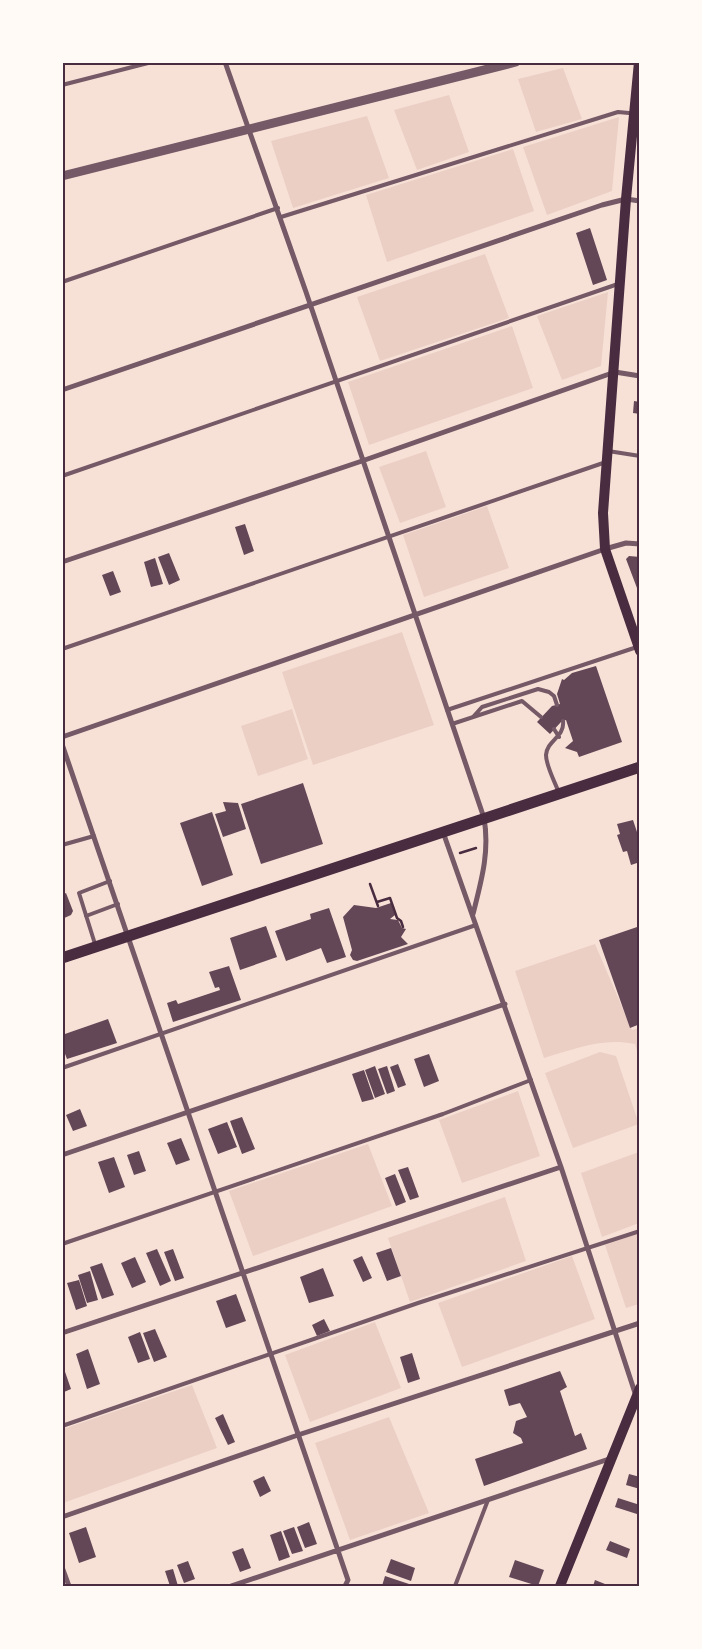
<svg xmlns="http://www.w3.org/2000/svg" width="702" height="1649" font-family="Lato,sans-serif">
	<rect width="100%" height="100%" fill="#f7e1d7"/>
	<path fill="#ebcfc5" d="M563,68L582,119L536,132L518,79Z
		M449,95L469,152L417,170L394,110Z
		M367,116L389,178L293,208L271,141Z
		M619,117L612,191L547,215L523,147Z
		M513,149L534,211L387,262L366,195Z
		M485,254L509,318L380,361L357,297Z
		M608,292L601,366L562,380L537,316Z
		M512,326L533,388L369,445L348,382Z
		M426,451L446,507L400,523L379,467Z
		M487,506L509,568L424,597L403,535Z
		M402,632L434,725L313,765L282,672Z
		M292,709L308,759L258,776L241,726Z
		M595,944L632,1030L639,1028V1058L635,1044C603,1037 574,1049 544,1058L515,971Z
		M600,1052L616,1056L639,1124L573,1148L545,1073Z
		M518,1091L540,1156L462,1183L439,1120Z
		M368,1144L392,1206L253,1256L229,1191Z
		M639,1152V1223L602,1237L581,1173Z
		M505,1197L526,1261L410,1302L388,1238Z
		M639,1233V1304L626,1308L605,1245Z
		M572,1256L595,1319L462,1367L438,1303Z
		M375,1322L401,1388L310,1422L285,1355Z
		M192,1385L217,1448L63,1503V1429Z
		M389,1417L429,1513L350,1540L315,1443Z"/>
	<path fill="#644757" d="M590,228L607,280L593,285L576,233Z
		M634,401L640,402V414L633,413Z
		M245,524L254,551L244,555L235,527Z
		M169,553L180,580L169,585L158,557Z
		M629,556L640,557V596L626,559Z
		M155,558L163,584L151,587L144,562Z
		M113,571L121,592L110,596L102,575Z
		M596,666L622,742L579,757L577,752L565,748L573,741L566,720L561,722L550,734L537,722L552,706L560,704L557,694L562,679L564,680L572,673Z
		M303,783L323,844L261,864L241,804Z
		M223,802L238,803L246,829L223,837L215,814L226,811Z
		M212,812L233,875L202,886L180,823Z
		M633,820L640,841V862L631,865L627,851L623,852L617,835L620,834L617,824Z
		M66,893L73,911L71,915L62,919V895Z
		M391,903L395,915L390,919L398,920L402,928L406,929L401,937L408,944L357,961L353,960L350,955L352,950L343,917L354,905L376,908Z
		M329,908L346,957L327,963L321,948L286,961L275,931L311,919L310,914Z
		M266,926L277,957L240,970L230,938Z
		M640,926V1024L630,1028L599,940Z
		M229,966L241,1000L173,1022L167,1003L176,1000L178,1004L220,990L219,987L215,988L209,972Z
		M108,1019L117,1043L67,1059L62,1046V1035Z
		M429,1054L439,1081L424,1087L414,1059Z
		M398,1064L406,1085L398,1088L390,1067Z
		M375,1066L385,1094L375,1098L365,1070Z
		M387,1066L395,1091L387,1094L378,1069Z
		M364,1070L374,1099L362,1102L352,1074Z
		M80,1109L87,1126L73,1131L66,1115Z
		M242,1117L255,1149L242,1154L230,1121Z
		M227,1122L237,1147L218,1154L208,1129Z
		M181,1138L190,1160L176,1165L167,1143Z
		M139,1151L146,1171L134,1175L127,1155Z
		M114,1157L125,1187L109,1193L98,1162Z
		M408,1167L419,1197L410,1200L398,1170Z
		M395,1174L406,1202L396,1206L385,1178Z
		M391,1248L401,1276L387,1281L376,1253Z
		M157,1249L171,1281L160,1286L146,1253Z
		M173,1249L184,1278L175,1281L164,1252Z
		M362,1256L372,1278L363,1282L353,1260Z
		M135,1257L146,1282L132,1288L121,1263Z
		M102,1263L114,1295L102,1299L90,1267Z
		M323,1268L334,1296L309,1303L300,1277Z
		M90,1271L98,1300L87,1303L78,1275Z
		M79,1280L87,1306L76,1310L67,1283Z
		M236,1294L246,1321L226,1328L216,1301Z
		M324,1319L330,1331L317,1336L312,1325Z
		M155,1329L167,1357L154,1362L143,1333Z
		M140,1332L150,1359L138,1363L128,1337Z
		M88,1349L100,1384L87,1389L76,1354Z
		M412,1353L420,1379L408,1383L400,1357Z
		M63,1366L71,1389L64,1392L62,1389Z
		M560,1371L567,1387L560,1391L575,1436L581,1433L587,1449L484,1486L475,1459L523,1443L521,1438L513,1433L516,1421L527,1417L520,1403L509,1406L504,1390Z
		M223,1414L235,1442L228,1445L215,1418Z
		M629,1474L640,1477V1489L626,1485Z
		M264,1476L271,1491L260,1497L253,1481Z
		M618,1498L640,1505V1515L615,1507Z
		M309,1522L317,1544L305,1548L297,1527Z
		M86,1527L96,1557L79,1563L69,1533Z
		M294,1527L303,1551L292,1554L283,1531Z
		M281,1531L290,1557L279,1561L270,1535Z
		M610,1541L630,1549L627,1558L606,1550Z
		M243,1548L251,1568L240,1572L232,1552Z
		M391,1559L415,1568L411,1581L386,1572Z
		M515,1560L544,1570L538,1586L509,1577Z
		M188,1561L195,1579L184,1583L177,1565Z
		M173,1569L178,1586H170L165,1571Z
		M385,1576L409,1584L408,1586H382Z
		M595,1580L610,1586H593Z"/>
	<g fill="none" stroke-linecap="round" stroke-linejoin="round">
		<path stroke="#4a2c40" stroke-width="2.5" d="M460,853L476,848
			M370,884L378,906
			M377,902L390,898L397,918L401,921L403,927"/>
		<path stroke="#755966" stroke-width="4" d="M62,85L152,62
			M281,217L618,112L640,114
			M62,282L278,208
			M608,451L640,456
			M62,476L618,284
			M62,649L606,462
			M447,710L637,647
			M473,717L482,707L538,689L549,692L554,696L557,705
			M452,724L522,701L541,717
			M554,729L559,737
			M559,793C555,782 546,766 546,755C547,740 565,737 563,721
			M62,845L94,836
			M86,916L118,904
			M95,944L79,893L110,881
			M62,1068L476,925
			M62,1244L443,1114L531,1080
			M62,1426L418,1303L640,1231
			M455,1586L488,1500"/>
		<path stroke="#755966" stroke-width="5" d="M225,62L306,292L484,818C490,852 481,882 473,914
			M62,390L602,205L626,199L640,201
			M62,562L362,461L615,372L640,376
			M62,737L605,549L626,543L640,544
			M62,744L348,1580L345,1586
			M443,832L561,1167L636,1396
			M62,1155L505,1004
			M62,1333L561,1167
			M62,1517L298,1435L640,1323
			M62,1567L69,1586
			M231,1586L612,1458"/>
		<path stroke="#755966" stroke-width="9" d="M62,176L516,62"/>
		<path stroke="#4a2c40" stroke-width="10" d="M639,62L626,199L603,513L605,549L640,651
			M560,1586L640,1388"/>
		<path stroke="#4a2c40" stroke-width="11" d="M62,958L640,767"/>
	</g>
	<rect width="702" height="1649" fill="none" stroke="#fffaf5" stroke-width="128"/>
	<rect x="64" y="64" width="574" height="1521" fill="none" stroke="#4a2c40" stroke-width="2"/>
</svg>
